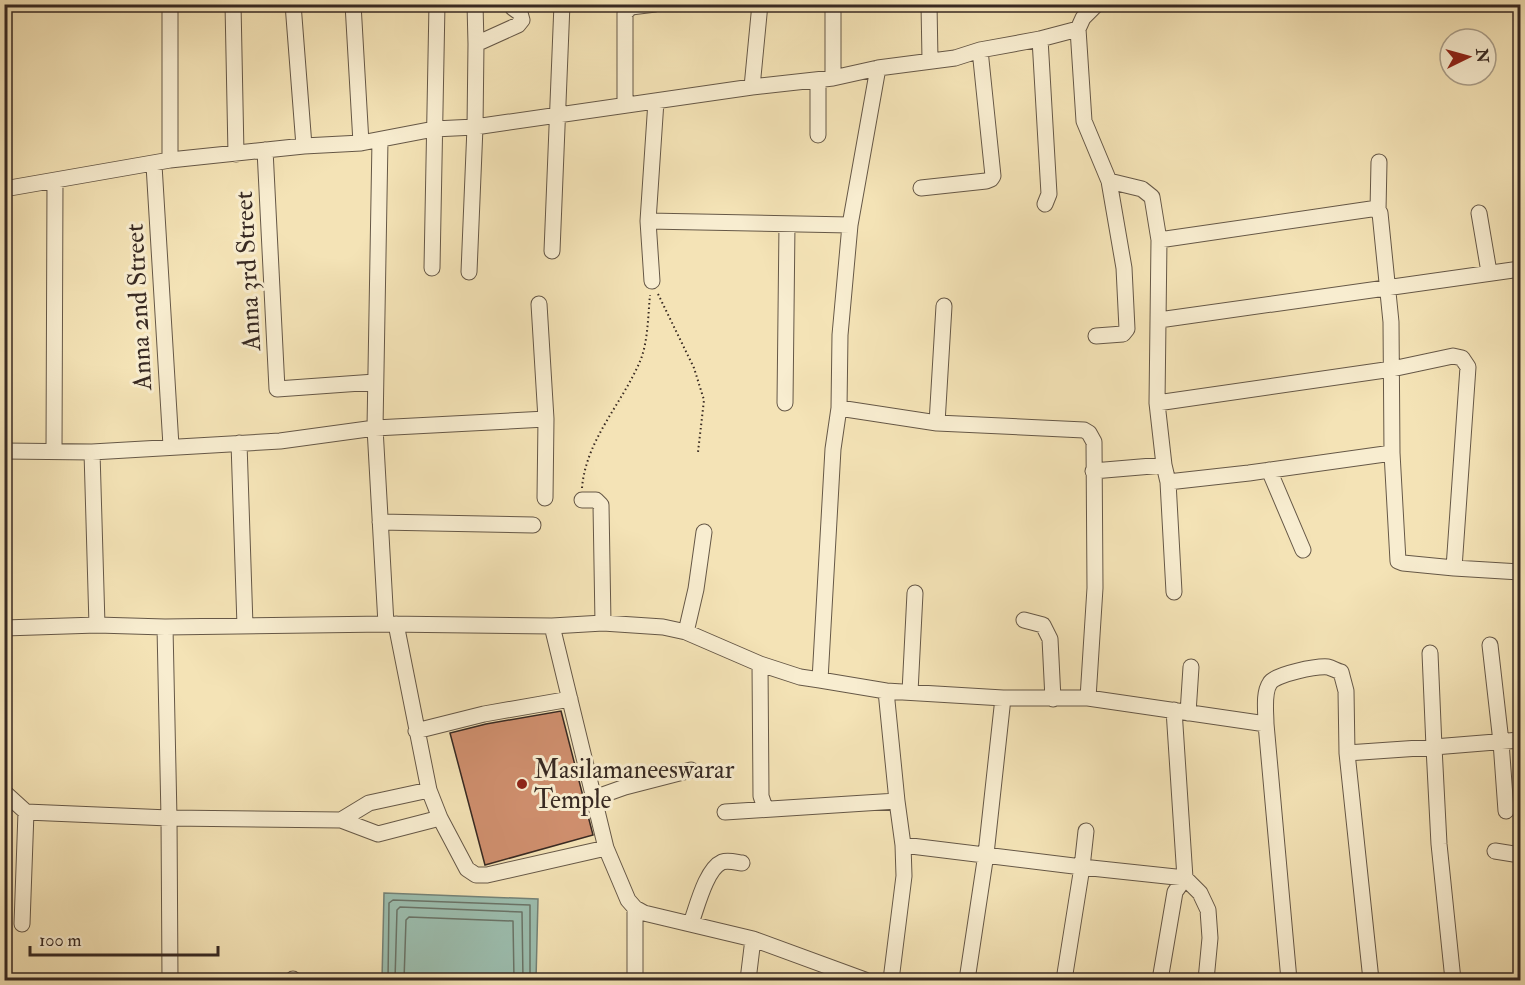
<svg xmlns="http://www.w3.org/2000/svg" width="1525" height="985" font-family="'IM FELL Double Pica',serif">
	<rect width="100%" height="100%" fill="#f4e3b6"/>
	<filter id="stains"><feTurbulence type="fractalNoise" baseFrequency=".00333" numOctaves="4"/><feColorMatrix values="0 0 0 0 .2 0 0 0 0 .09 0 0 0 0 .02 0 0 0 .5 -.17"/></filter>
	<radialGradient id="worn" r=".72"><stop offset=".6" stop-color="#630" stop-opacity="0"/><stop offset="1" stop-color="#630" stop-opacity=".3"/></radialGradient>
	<path fill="#9cbeaf" stroke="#748277" stroke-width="1.5" d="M384,893L538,899L536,980H382Z"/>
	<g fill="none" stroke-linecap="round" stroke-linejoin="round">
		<path stroke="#6a7468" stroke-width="1.5" d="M388,980L389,903L393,900L530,905V980
			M395,980L397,910L400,907L522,912L523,980
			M404,980L406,920L409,917L513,921L514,980"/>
	</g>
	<path fill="#cf8f6e" stroke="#372922" stroke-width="1.5" d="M561,711L593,835L485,865L450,733L486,724Z"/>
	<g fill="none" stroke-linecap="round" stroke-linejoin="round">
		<defs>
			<path id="minor" d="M170,4V160
				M233,4L236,154
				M293,4L304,146
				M353,4L361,143
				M475,4L476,44
				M929,4L930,60
				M833,9V78
				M1078,29L1084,121L1109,181L1124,268L1127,329L1123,334L1096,336
				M1040,39L1049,194L1045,204
				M878,68L850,225L840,335L839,408L833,449L820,680L886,691
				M818,80V135
				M752,87L760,4
				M625,105V13L631,7L655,4
				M265,150L277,389L375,382
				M154,165L171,446
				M1109,181L1142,189L1152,197L1159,240
				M921,188L986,181L991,179L993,176L980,50
				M4,189L170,160L304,146L361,143L434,129L475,127L752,87L833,78L878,68L955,58L980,50L1040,39L1078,29L1083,18L1097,4
				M1371,209L1378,210L1380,213L1391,322L1392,453L1249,473L1168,482L1164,465L1157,403L1159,240Z
				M1378,210L1379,162
				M1479,213L1489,272
				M648,221L850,225
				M552,251L562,4
				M432,268L437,4
				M469,272L475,127L476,44L518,25L522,20L520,13L513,8
				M652,281L648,221L656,101
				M539,304L546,419L545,498
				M1159,320L1520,269
				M785,403L787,224
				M1157,403L1392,369L1453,356L1462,358L1468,367L1454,568L1520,572
				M839,408L937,423
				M239,443L245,626
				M4,451L92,452L280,441L375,428L380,140
				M54,452L55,182
				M92,452L97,625
				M1392,453L1398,561L1403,563L1454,568
				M1269,470L1303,550
				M1093,471L1164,465
				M1168,482L1174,592
				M582,500H596L601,505L603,623
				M380,522L533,525
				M1024,620L1043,625L1050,639L1053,699
				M386,624L375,428L546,419
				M552,626L606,848L628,900L635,908L644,913L753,939L865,980
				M165,627L169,818L170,980
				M4,628L97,625L165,627L386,624L552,626L603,623L663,627L686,632L760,664L761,796L764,805L768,809
				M686,632L696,589L704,532
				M1490,645L1501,742L1506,811
				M1430,653L1434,747L1520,740
				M760,664L800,677L820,680
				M910,692L915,593
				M1088,698L1266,724
				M1188,713L1191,667
				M416,731L484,714L570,699
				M1347,753L1434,747L1439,844L1453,980
				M4,792L26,812L169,818L341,820L378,834L440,818L429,790L396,624
				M594,798L625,787L691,770
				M897,801L886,691L1003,698H1088L1095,588L1094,442L1089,433L1084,430L937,423L944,306
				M725,812L897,801L903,845L904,876L891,980
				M440,818L467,869L476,875H487L606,848
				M341,820L369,803L429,790
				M1086,831L1082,867L1185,878L1200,893L1208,910L1210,938L1206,980
				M903,845L1082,867L1064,980
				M1495,851L1520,855
				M635,908V980
				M691,923C697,907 706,869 722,862C728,860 735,862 742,863
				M22,924L26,812
				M293,980V979
				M748,980L753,939
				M967,980L986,854L1003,698
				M1160,980L1175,892L1185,878L1174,710
				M1289,980L1266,724C1266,712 1263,693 1270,683C1275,674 1317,666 1328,667C1332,668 1337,671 1341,672L1346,691L1347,753L1371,980"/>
		</defs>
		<use href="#minor" stroke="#665847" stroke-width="17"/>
		<path stroke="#372922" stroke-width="2" stroke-dasharray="1.5 3" stroke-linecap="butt" d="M658,294L694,368L704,400L698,452
			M582,488C586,439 623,403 641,359C648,340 648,316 650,295"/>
		<use href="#minor" stroke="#f8edd0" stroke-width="15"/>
	</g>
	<circle fill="#8f2418" stroke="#f8edd0" stroke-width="2" cx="522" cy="784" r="6"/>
	<g text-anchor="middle" stroke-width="6" stroke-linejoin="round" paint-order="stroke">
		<g font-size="26" fill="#372922" stroke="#f8edd0">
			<text transform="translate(247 271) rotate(-93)" y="9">Anna 3rd Street</text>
			<text transform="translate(138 307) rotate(-93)" y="9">Anna 2nd Street</text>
		</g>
		<g font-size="26" fill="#372922" stroke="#f8edd0" text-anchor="start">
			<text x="534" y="778">Masilamaneeswarar<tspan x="534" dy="30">Temple</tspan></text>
		</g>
	</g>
	<rect width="1525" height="985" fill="none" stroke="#f4e3b6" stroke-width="24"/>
	<rect x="6" y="6" width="1513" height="973" fill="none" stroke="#372922" stroke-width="3"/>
	<rect x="12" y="12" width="1501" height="961" fill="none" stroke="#372922" stroke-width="1.5"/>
	<g transform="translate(1468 57) rotate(85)"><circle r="28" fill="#f8edd0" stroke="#ab9f8a" stroke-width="1.5"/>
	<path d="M0-4.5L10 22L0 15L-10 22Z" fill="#8f2418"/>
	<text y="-9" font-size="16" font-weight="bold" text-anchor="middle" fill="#372922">N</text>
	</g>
	<path d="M30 946v9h188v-9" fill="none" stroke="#372922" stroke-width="3"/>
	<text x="39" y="946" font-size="18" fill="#372922" stroke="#f8edd0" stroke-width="4.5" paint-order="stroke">100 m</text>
	<rect width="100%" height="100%" filter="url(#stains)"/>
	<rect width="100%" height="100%" fill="url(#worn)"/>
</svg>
